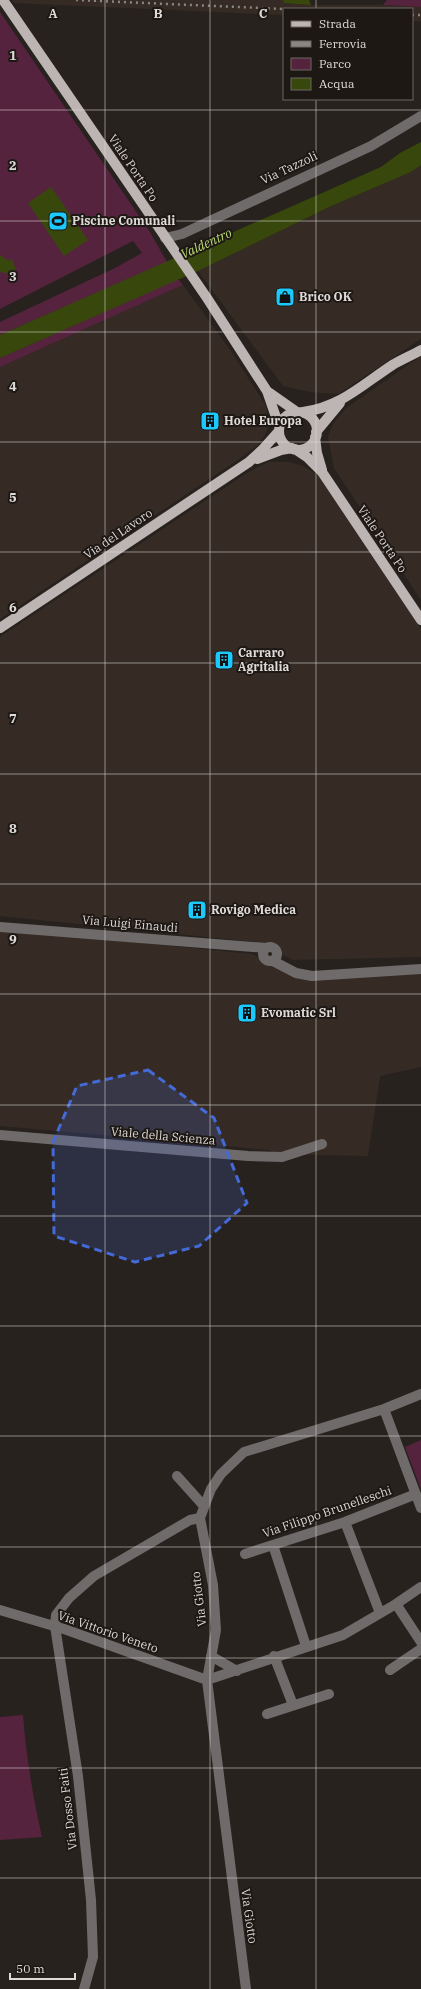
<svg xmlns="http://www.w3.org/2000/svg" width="421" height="1989" font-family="'IBM Plex Serif',serif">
	<rect width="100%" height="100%" fill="#27221e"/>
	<path fill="#352b24" d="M12,0H283L284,3L311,5H383L421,7V21H412V9H284V15L14,3Z
		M421,165V339L338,394L310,392L283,386L198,271L329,207L411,172Z
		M183,285L231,351L266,406L269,425L265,435L258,445L239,459L0,619V367Z
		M421,356V600L334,468L328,437L333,424L346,408Z
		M268,462H289L303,466L321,477L421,629V957L293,960L256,942L0,916V637L247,473Z
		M0,929L252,954L291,973L421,969V1067L380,1076L368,1156L274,1154L269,1150L0,1126Z"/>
	<path fill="#56233f" d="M387,0H421V7L383,5Z
		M0,12L150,232L167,262L0,335V322L115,268L142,253L133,241L0,309Z
		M178,279L183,285L0,367V358Z
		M421,1440V1489L405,1447Z
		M23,1715C26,1756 33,1797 42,1837L0,1840V1717Z"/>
	<path fill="#38480c" d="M283,0H309L311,5L284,3Z
		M421,142V165L411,172L329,207L198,271L0,358V335L381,167L400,153Z
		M51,187L88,240L64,256L28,203Z
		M0,255L9,261L12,259L16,270L15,275L0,272Z"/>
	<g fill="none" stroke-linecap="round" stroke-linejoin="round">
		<path stroke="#6f6b6b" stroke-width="10" d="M165,238L182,234L371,146L421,116
			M0,927L266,948
			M263 954a7 7 0 1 1 14 0a7 7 0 1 1-14 0Z
			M273,961L296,973L312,976L421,969
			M0,1135L248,1156L282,1157L322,1144
			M384,1409L421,1508
			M177,1476L203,1505
			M345,1522L380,1613
			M273,1545L306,1646
			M245,1554L345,1522L416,1494
			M396,1604L421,1642
			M0,1610L64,1629L207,1680L343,1635L396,1604L421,1587
			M211,1656L237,1671
			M274,1656L293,1705
			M390,1670L421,1649
			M267,1714L329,1694
			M84,1989L93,1957L91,1900L78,1776L55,1626L56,1615L69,1598L94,1576L190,1520L200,1518
			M246,1989L207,1680L216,1630L213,1585L200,1518L211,1489L221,1474L244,1452L384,1409L421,1394"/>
		<path stroke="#bdb5b4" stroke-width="10" d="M3,0L207,298L267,391L279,426
			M267,391L297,412
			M303,412C341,407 363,384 394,364C403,359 412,355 421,350
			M279 431a19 19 0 1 1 38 0a19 19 0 1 1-38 0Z
			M316,432L340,403
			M315,437L317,453L322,470
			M295,449L307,457L322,472L421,620
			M257,459L281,450L292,448
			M0,628L249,462L262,450L279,431"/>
		<path stroke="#8a8683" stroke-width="2.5" stroke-dasharray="2 4" stroke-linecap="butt" d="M76,0L284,9
			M412,15H421"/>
	</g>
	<path fill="#446ad8" fill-opacity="0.2" stroke="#446ad8" stroke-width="3" stroke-dasharray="8 5" stroke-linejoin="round" d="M148,1070L214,1118L247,1203L199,1246L135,1262L54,1236L53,1142L77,1086Z"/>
	<path fill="none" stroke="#dedad8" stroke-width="1" stroke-opacity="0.55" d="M105,0V1989M210,0V1989M316,0V9M316,99V1989M0,110H421M0,221H421M0,332H421M0,442H421M0,552H421M0,663H421M0,774H421M0,884H421M0,994H421M0,1105H421M0,1216H421M0,1326H421M0,1436H421M0,1547H421M0,1658H421M0,1768H421M0,1878H421"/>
	<defs>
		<symbol id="stadium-square" viewBox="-11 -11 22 22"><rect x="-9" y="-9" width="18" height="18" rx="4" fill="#1cc9fc" stroke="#1e1815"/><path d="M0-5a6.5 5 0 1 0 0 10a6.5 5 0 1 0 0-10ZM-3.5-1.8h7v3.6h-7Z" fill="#111"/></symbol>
		<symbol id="shop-square" viewBox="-11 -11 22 22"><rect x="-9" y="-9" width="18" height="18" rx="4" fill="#1cc9fc" stroke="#1e1815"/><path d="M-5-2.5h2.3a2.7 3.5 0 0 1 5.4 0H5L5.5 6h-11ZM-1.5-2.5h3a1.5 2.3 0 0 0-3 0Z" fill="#111"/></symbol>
		<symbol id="building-square" viewBox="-11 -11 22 22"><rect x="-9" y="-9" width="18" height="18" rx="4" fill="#1cc9fc" stroke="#1e1815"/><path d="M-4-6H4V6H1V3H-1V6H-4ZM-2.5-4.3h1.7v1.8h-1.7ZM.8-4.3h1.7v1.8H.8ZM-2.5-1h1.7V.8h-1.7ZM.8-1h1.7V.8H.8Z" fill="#111"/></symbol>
	</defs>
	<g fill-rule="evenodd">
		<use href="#stadium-square" x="47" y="210" width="22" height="22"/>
		<use href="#shop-square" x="274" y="286" width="22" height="22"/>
		<use href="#building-square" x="199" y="410" width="22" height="22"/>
		<use href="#building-square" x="213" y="649" width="22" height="22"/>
		<use href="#building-square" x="186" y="899" width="22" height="22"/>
		<use href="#building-square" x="236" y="1002" width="22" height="22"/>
	</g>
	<g text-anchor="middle" stroke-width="4" stroke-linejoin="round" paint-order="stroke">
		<g font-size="12" fill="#dedad8" stroke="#1e1815">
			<text transform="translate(133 168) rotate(56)" y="4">Viale Porta Po</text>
			<text transform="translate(289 168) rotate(-25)" y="4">Via Tazzoli</text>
			<text transform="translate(118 534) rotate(-34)" y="4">Via del Lavoro</text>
			<text transform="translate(382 539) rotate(56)" y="4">Viale Porta Po</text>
			<text transform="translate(130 924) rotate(5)" y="4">Via Luigi Einaudi</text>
			<text transform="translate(163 1136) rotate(5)" y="4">Viale della Scienza</text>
			<text transform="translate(327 1512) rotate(-19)" y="4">Via Filippo Brunelleschi</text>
			<text transform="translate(199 1599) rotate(-97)" y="4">Via Giotto</text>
			<text transform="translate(108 1632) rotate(19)" y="4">Via Vittorio Veneto</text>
			<text transform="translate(68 1809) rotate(-97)" y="4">Via Dosso Faiti</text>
			<text transform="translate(249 1916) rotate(82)" y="4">Via Giotto</text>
		</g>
		<g font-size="12" font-weight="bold" fill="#dedad8" stroke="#1e1815" text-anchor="start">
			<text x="72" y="225">Piscine Comunali</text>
			<text x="299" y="301">Brico OK</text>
			<text x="224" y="425">Hotel Europa</text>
			<text x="238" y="657">Carraro<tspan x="238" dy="14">Agritalia</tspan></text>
			<text x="211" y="914">Rovigo Medica</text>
			<text x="261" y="1017">Evomatic Srl</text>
		</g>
		<g font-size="13" font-style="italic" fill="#b8d972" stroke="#1e1815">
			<text transform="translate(206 243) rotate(-25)" y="5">Valdentro</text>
		</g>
	</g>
	<g font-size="13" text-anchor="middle" font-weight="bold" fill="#dedad8" stroke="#1e1815" stroke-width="4" stroke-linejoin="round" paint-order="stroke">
		<text x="53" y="18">A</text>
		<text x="158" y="18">B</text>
		<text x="263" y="18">C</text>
		<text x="13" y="60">1</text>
		<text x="13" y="170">2</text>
		<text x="13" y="281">3</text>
		<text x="13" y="391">4</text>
		<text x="13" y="502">5</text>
		<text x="13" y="612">6</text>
		<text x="13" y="723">7</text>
		<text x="13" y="833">8</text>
		<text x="13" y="944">9</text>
	</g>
	<rect x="283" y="8" width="130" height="92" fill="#1e1815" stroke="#6b6663"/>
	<rect x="291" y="21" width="20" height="6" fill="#bdb5b4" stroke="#6b6663"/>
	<text x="319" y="28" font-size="12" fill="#dedad8">Strada</text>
	<rect x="291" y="41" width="20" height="6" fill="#8a8683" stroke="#6b6663"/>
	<text x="319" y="48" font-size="12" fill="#dedad8">Ferrovia</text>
	<rect x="291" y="58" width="20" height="12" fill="#56233f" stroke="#6b6663"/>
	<text x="319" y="68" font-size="12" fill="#dedad8">Parco</text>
	<rect x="291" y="78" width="20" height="12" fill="#38480c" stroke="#6b6663"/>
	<text x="319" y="88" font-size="12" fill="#dedad8">Acqua</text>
	<path d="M10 1973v6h65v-6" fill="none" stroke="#dedad8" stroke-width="2"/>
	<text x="16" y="1973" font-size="12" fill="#dedad8" stroke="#1e1815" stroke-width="3" paint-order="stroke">50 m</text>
</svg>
